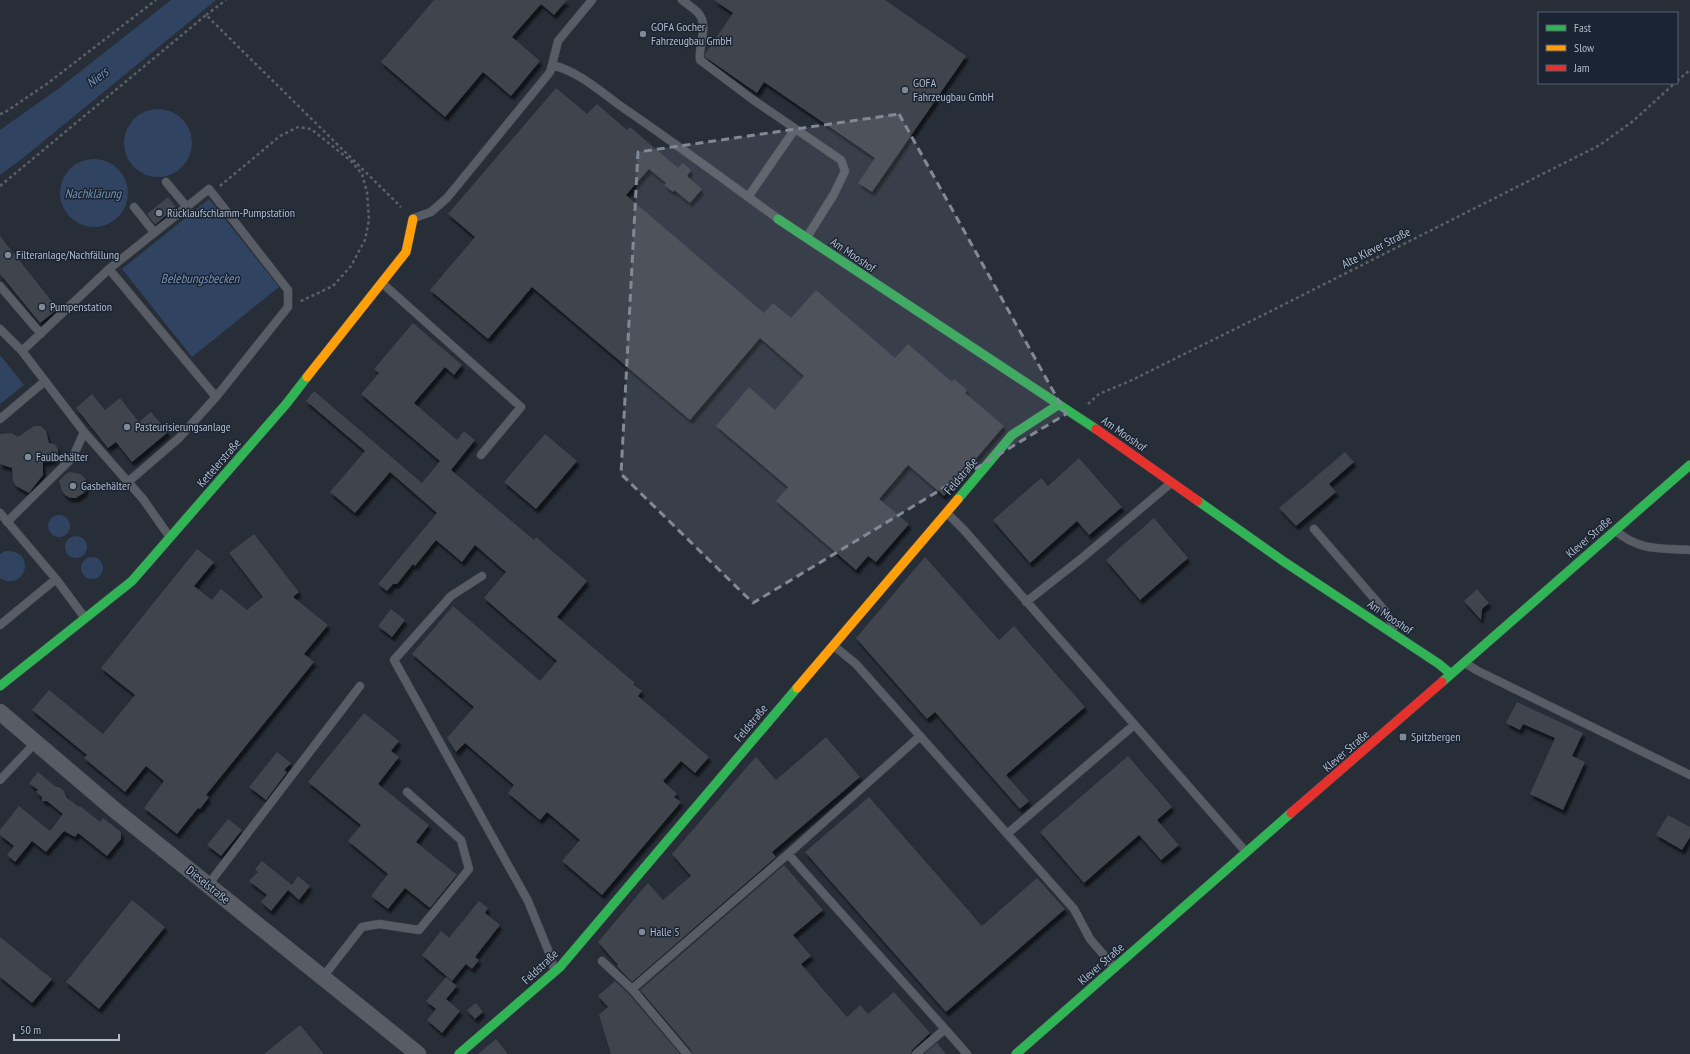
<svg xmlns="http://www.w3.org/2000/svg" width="1690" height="1054" font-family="'PT Sans Narrow',sans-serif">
	<defs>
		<filter id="shadow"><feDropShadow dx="2.5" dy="4.5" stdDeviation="1" flood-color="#0009"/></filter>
	</defs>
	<rect width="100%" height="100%" fill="#272e38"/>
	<path fill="#304461" d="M171,0H216L23,158L0,175V130L58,89Z
		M124 143a34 34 0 1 1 68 0a34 34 0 1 1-68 0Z
		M60 193a34 34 0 1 1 68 0a34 34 0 1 1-68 0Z
		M209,199L279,287L192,357L122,269Z
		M0,355L24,385L0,404Z
		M48 526a11 11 0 1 1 22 0a11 11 0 1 1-22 0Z
		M65 547a11 11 0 1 1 22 0a11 11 0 1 1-22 0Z
		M5,551C38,549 26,593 0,578V554Z
		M81 568a11 11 0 1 1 22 0a11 11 0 1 1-22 0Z"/>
	<path fill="#3f444e" filter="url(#shadow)" d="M434,0H567L554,15L541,4L512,37L540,61L511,96L483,72L445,117L381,62Z
		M714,0H885L966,56L872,192L858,183L875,158L764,82L757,93L705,57V54L733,13Z
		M556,88L587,114L597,104L627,130L630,127L678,168L683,163L691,170L687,176L702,189L690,203L674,190L673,192L664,185L666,183L649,169L626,195L764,313L773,303L791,318L816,290L895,358L908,344L952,382L954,379L967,390L965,393L1004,426L944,496L908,465L879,499L909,524L876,562L868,556L856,570L776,501L788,487L716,426L749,387L775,410L804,376L760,338L690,420L532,287L488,339L430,290L475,237L448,214Z
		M168,197L176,207L155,225L147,214Z
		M0,236L58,309L40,323L0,274Z
		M413,323L462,365L454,375L445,367L414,403L457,440L464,431L475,440L451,470L534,540L536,537L587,581L557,617L635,683L633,684L642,691L638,696L709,757L695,773L681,761L663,781L677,794L674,797L681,802L602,895L562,861L580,840L547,812L540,820L508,793L514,785L465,743L456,752L447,738L474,707L412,654L453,606L540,681L557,661L484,598L506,572L475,545L462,562L436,540L415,566L413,564L397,584H393L387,591L378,584L437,513L390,472L355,513L330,492L365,451L306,401L314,391L422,483L440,461L361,394L379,373L374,369Z
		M92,394L105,410L120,398L139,422L151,412L168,432L132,462L116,442L108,448L76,408Z
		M34,426H41L46,431L49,443L55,444L58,449V454L54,460L43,462V475L29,493L16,486L13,481L12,468L0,464V434L11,433L18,437Z
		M545,434L577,461L536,509L504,482Z
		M1345,452L1354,462L1329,484L1336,492L1296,526L1279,508Z
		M1079,458L1122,507L1089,535L1077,521L1030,563L993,520L1041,478L1048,486Z
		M70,472L80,474L85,478L87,484L85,492L76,498H70L65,495L62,491L59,481L66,474Z
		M1154,518L1188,558L1140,600L1106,560Z
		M254,534L299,592L293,597L328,625L304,654L314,662L206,795L209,797L200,809L198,808L177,834L144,808L164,781L146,766L125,792L84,758L87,755L32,710L49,690L103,734L135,695L101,668L197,549L214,562L194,586L212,600L221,589L247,610L263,597L229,553Z
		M925,557L999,640L1014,626L1085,707L1006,775L1029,801L1020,809L935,712L927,719L856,638Z
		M1477,589L1489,603L1482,609L1481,620L1464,601Z
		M391,609L405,620L392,637L378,626Z
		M1517,702L1583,733L1572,756L1585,762L1563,810L1530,794L1555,738L1523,724L1520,730L1506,723Z
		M364,713L399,741L391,751L399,757L378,784L429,825L416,842L457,875L430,908L405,888L388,909L371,896L388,874L348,841L361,825L308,782Z
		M826,737L860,777L772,852L776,857L632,982L624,974L617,966L618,965L598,942L648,883L663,900L691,876L672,854L752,761L756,757L776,780Z
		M277,752L291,763L284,770L287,772L266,800L249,787Z
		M1128,756L1172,807L1157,820L1179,845L1161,860L1139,835L1084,883L1040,832Z
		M38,772L56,787H59L63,790L67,798L79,807L80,806L100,822L103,818L121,832V839L107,856L78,833L75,837L64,831L46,852L32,841L15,862L7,855L14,846L0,835V830L19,806L50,831L63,814L47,801H42V797L36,792L38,790L29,783Z
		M869,797L982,926L1037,878L1065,909L946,1012L805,852Z
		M1668,815L1690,827V837L1682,850L1656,835Z
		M228,819L242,830L221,856L207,845Z
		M262,861L292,885L298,876L310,886L299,900L288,890L271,911L261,902L267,895L249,881L258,872L255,869Z
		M784,865L823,910L793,935L811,956L801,964L847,1017L860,1005L868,1014L894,992L930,1033L912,1050L911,1054H692L691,1050L640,990Z
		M132,900L165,927L99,1009L66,982Z
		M479,901L488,908L485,913L500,925L475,957L479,960L472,969L466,964L452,981L422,955L441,931L449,938Z
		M0,937L52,979L32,1003L0,977Z
		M446,977L457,986L446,999L460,1011L442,1033L427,1020L436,1009L426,1001Z
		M615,981L628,993L680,1054H611L599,1015L608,1007L598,996Z
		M476,1003L483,1012L475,1019L467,1010Z
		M300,1025L324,1054H264Z
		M496,1039L508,1054H478Z
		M937,1043L946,1054H924Z"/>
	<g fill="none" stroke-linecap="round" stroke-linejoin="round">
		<defs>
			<path id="lane" d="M682,0C687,4 695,9 699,14C709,27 698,45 700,60L752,99L841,160L845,171L834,194L807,237
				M552,65L558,41L592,0
				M166,182L186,206
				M748,197L795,129
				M134,207L154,232
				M414,218L431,212L447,198L550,72L552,65C578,71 601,92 622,107C675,143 726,181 777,218
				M109,269L216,397
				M382,283L521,407L481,455
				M0,286L41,334
				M0,329L22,351L84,432L143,499L169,536
				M22,351L109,269L209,189L288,290V307L216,397L179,438L128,482
				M0,419L45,381
				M0,513L56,579L85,618
				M947,513L964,530L1246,852
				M7,522L73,457L84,432
				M1314,529L1385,611L1394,627
				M1616,531C1639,551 1661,548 1690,550
				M482,576L451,596L394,660L528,901L550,955L554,969
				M1026,602L1082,558L1171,483
				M0,625L56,579
				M834,646L856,664L1074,909L1090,939L1115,968
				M1465,663L1478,671L1690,775
				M0,780L36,742
				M1007,834L1134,725
				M788,854L945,1029L916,1054
				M208,885L360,686
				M602,961L632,989L788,854L920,736
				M323,977L362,927L379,924L419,930L469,869L461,840L407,792
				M632,989L687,1054
				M945,1029L967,1054"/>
			<path id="street" d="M0,712L116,811L418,1054"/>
			<path id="fast" d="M778,219L1096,429
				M958,499L1012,435L1058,405
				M1198,501L1283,561L1439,664L1451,674
				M1442,682L1690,465
				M0,686L132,581L287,403L307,377
				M459,1054L560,967L797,688
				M1016,1054L1291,813"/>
			<path id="slow" d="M307,377L406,252L413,219
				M797,688L958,499"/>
			<path id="jam" d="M1096,429L1198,501
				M1291,813L1442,682"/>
		</defs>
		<use href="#lane" stroke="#444950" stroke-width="9"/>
		<use href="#street" stroke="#444950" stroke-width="17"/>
		<use href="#fast" stroke="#444950" stroke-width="10"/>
		<use href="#slow" stroke="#444950" stroke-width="10"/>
		<use href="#jam" stroke="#444950" stroke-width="10"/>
		<path stroke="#5a6168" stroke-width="2.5" stroke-dasharray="3 3" stroke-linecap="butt" d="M206,15L226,0
			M1677,81L1690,70
			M0,114L4,113L48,83L156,0
			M0,186L206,15L401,207
			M220,186L280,136L298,127L311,129L351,161L362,174L367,192L369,220L365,240L351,266L333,286L299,302
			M1088,404L1099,394L1130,381L1273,310L1600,145L1633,121L1675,83"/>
		<use href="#lane" stroke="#585d65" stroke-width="8"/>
		<use href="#street" stroke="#585d65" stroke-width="16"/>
		<use href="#fast" stroke="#30b455" stroke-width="9"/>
		<use href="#slow" stroke="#ff9f0a" stroke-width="9"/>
		<use href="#jam" stroke="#e5322d" stroke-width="9"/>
	</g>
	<path fill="#808996" fill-opacity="0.2" stroke="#808996" stroke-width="3" stroke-dasharray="8 5" stroke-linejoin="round" d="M899,114L1066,414L753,603L621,474L638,152Z"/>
	<g fill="#808996" stroke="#1a2433" stroke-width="1.5">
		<circle cx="643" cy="34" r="4"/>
		<circle cx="905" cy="90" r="4"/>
		<circle cx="159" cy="213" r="4"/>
		<circle cx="8" cy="255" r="4"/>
		<circle cx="42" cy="307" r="4"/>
		<circle cx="127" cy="427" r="4"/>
		<circle cx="28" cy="457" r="4"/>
		<circle cx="73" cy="486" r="4"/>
		<rect x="1399" y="733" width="8" height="8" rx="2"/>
		<circle cx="642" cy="932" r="4"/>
	</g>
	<g text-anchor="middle" stroke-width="3" stroke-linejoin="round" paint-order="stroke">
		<g font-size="12" fill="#b0bac9" stroke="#1a2433" text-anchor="start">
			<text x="651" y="31">GOFA Gocher<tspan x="651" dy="14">Fahrzeugbau GmbH</tspan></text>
			<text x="913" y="87">GOFA<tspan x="913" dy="14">Fahrzeugbau GmbH</tspan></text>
			<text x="167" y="217">Rücklaufschlamm-Pumpstation</text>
			<text x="16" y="259">Filteranlage/Nachfällung</text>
			<text x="50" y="311">Pumpenstation</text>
			<text x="135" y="431">Pasteurisierungsanlage</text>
			<text x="36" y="461">Faulbehälter</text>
			<text x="81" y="490">Gasbehälter</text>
			<text x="1411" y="741">Spitzbergen</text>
			<text x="650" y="936">Halle 5</text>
		</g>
		<g font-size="12" fill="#b0bac9" stroke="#1a2433">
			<text transform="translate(1376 248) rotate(-27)" y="4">Alte Klever Straße</text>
			<text transform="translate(853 255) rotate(34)" y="4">Am Mooshof</text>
			<text transform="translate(1124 434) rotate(35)" y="4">Am Mooshof</text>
			<text transform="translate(219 463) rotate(-49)" y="4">Kettelerstraße</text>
			<text transform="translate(961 476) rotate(-50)" y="4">Feldstraße</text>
			<text transform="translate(1589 537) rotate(-41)" y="4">Klever Straße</text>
			<text transform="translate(1390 617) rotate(34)" y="4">Am Mooshof</text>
			<text transform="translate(751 723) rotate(-50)" y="4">Feldstraße</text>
			<text transform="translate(1346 751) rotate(-41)" y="4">Klever Straße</text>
			<text transform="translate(208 885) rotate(39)" y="4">Dieselstraße</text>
			<text transform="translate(1101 964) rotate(-41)" y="4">Klever Straße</text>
			<text transform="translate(540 967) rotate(-43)" y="4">Feldstraße</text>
		</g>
		<g font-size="13" font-style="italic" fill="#758fb4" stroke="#1a2433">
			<text transform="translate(97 77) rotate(-38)" y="5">Niers</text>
			<text x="93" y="198">Nachklärung</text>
			<text x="200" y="283">Belebungsbecken</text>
		</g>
	</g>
	<rect x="1538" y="12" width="140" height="72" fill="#1a2433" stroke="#56606f"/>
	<rect x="1546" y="25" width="20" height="6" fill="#30b455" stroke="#56606f"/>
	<text x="1574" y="32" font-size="12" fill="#b0bac9">Fast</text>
	<rect x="1546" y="45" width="20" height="6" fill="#ff9f0a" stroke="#56606f"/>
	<text x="1574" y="52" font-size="12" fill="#b0bac9">Slow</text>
	<rect x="1546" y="65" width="20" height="6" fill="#e5322d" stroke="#56606f"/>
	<text x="1574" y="72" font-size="12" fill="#b0bac9">Jam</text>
	<path d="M14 1034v6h105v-6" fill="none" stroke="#b0bac9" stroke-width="2"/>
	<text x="20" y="1034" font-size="12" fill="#b0bac9" stroke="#1a2433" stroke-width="3" paint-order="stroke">50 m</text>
</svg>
